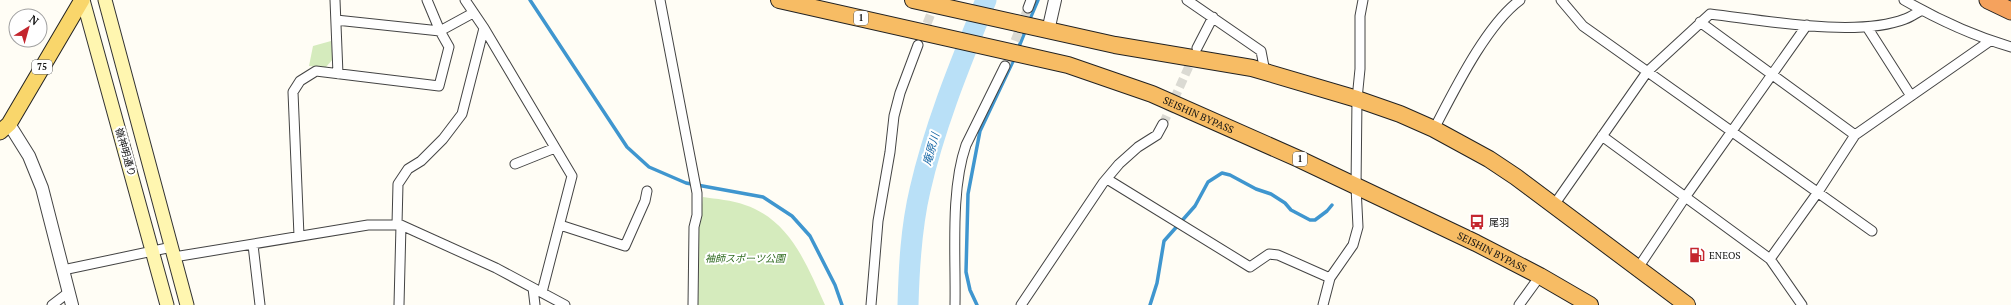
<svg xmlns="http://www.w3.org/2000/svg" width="2011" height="305" font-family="'PT Serif','Noto Sans JP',serif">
	<rect width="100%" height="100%" fill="#fffdf5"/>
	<path fill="#d5ebbd" d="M331,41L333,59L326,67L309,66L313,46Z
		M703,197C716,199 732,200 745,205C790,220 807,265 825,305H698L699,228Z"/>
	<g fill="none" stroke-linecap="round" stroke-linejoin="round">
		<path stroke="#3f96cf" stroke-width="3.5" d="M530,0L627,147L649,167L686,183L763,197L792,216L810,236L835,285L842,305
			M1029,21L1038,0
			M1018,49L1026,29
			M977,305L970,290L966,272L968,194L980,131L1015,57
			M1150,305L1157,283L1164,241L1195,206L1208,182L1222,173L1230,175L1256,189L1271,194L1285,203L1291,210L1310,220H1315L1327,211L1332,205"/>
		<path stroke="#b9e0f7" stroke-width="21" d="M908,305C909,267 911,228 920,190C935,124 961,62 986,0"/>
		<path stroke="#dbdad3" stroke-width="9" stroke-dasharray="9 4.5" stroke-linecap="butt" d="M922,36L936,1
			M1005,66L1028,8
			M1163,124L1194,55"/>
		<defs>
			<path id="minor" d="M335,0L338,74
				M465,0L484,28L572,176L542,292
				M660,0L697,193V215L694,227L693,305
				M1187,0L1261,51L1265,72
				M1561,0L1583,26L1872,231
				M1904,0C1937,19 1974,36 2011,47
				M1028,8L1031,0
				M336,20L440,31L473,13
				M1700,22L1855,135
				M1867,27L1911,96
				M1197,48L1213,17
				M1434,129C1454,91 1486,25 1520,0
				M1602,136L1770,259L1802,305
				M515,164L555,148
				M1107,179L1250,267L1269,254L1278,255L1330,278
				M1554,205L1647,72L1710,14C1763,20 1856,38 1905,19C1911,17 1916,13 1922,10
				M397,224L398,184L408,169L421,161L443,139L462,114L484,28
				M560,225L625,246L645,201L647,191
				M299,236L293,92L300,81L316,71L439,86L449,47L440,31L427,0
				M253,245L260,305
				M174,257L368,225H401L496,268L565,305
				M1770,259L1818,192L1855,135L1990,41
				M1638,268L1686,196L1807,25
				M63,270L172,247
				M533,288L535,305
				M52,305L69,292
				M399,305L401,225
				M871,305L878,221L890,152L894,116L900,93L918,45
				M955,305C956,256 950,191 966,145L1005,66
				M1021,305L1103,183L1119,164L1138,147L1157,135L1163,124
				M1323,305L1330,278L1353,245L1358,227L1356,187L1357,99L1360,69V16L1363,0
				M1519,305L1540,276"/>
			<path id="tertiary" d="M1048,31L1055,0
				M9,124L29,156L42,188L72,305"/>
			<path id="secondary" d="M83,0L167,305
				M105,0L187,305"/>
			<path id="primary" d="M0,132L9,124L82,0"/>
			<g id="trunk">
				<path id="s1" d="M779,0L1068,65L1152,94L1299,159L1476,243L1540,276L1590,305"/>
				<path d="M913,0L1115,45L1252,68L1357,99L1400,114L1434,129L1489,159L1516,177L1687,305"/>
			</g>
			<path id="motorway" d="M1988,0L2011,11"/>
		</defs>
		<use href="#minor" stroke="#444" stroke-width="11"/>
		<use href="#tertiary" stroke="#444" stroke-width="14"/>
		<use href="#secondary" stroke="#333" stroke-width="15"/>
		<use href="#primary" stroke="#222" stroke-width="17"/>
		<use href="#trunk" stroke="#222" stroke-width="18"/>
		<use href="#motorway" stroke="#222" stroke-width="19"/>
		<use href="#minor" stroke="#fff" stroke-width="9"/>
		<use href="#tertiary" stroke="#fff" stroke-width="12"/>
		<use href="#secondary" stroke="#fff6b0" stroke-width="13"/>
		<use href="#primary" stroke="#f9d66b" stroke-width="15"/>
		<use href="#trunk" stroke="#f7bc64" stroke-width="16"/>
		<use href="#motorway" stroke="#f5a25d" stroke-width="17"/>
	</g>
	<defs>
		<symbol id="bus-bare" viewBox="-9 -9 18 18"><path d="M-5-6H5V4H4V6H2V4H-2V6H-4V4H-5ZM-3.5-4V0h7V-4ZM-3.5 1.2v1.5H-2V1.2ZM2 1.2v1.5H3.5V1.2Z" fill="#c4262e" stroke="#fff" stroke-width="2.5" paint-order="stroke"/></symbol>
		<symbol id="fuel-bare" viewBox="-9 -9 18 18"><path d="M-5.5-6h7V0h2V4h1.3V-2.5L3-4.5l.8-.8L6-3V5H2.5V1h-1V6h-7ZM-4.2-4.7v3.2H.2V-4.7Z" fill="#c4262e" stroke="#fff" stroke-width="2.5" paint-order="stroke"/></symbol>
	</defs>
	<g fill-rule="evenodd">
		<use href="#bus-bare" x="1466" y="211" width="22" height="22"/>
		<use href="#fuel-bare" x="1686" y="244" width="22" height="22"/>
	</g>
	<g text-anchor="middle" stroke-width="4" stroke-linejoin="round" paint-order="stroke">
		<g fill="#fff" stroke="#585858" stroke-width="1">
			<rect x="854" y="11" width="14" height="14" rx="3"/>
			<rect x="32" y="60" width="20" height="14" rx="3"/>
			<rect x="1293" y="152" width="14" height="14" rx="3"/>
		</g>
		<g font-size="9" font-weight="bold" fill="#111">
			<text x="861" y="21">1</text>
			<text x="42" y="70">75</text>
			<text x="1300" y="162">1</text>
		</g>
		<g font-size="10" fill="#111" stroke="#fff">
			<text dy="4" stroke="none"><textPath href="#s1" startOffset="436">SEISHIN BYPASS</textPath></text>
			<text transform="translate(126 152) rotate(74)" y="4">嶺神明通り</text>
			<text dy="4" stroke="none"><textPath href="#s1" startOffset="760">SEISHIN BYPASS</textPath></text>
		</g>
		<g font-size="10" fill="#111" stroke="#fff" text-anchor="start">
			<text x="1489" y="226">尾羽</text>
			<text x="1709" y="259">ENEOS</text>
		</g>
		<g font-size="10" font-style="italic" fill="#2f6b1f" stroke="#fff">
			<text x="745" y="262">袖師スポーツ公園</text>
		</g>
		<g font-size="11" font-style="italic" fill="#1768a6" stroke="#fff">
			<text transform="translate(931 149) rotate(-74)" y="4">庵原川</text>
		</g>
	</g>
	<g transform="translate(28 28) rotate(37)"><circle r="19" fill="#ffffff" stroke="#a0a0a0"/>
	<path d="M0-3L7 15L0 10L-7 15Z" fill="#c4262e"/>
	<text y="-6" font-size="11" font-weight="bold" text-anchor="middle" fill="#111111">N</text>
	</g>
</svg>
